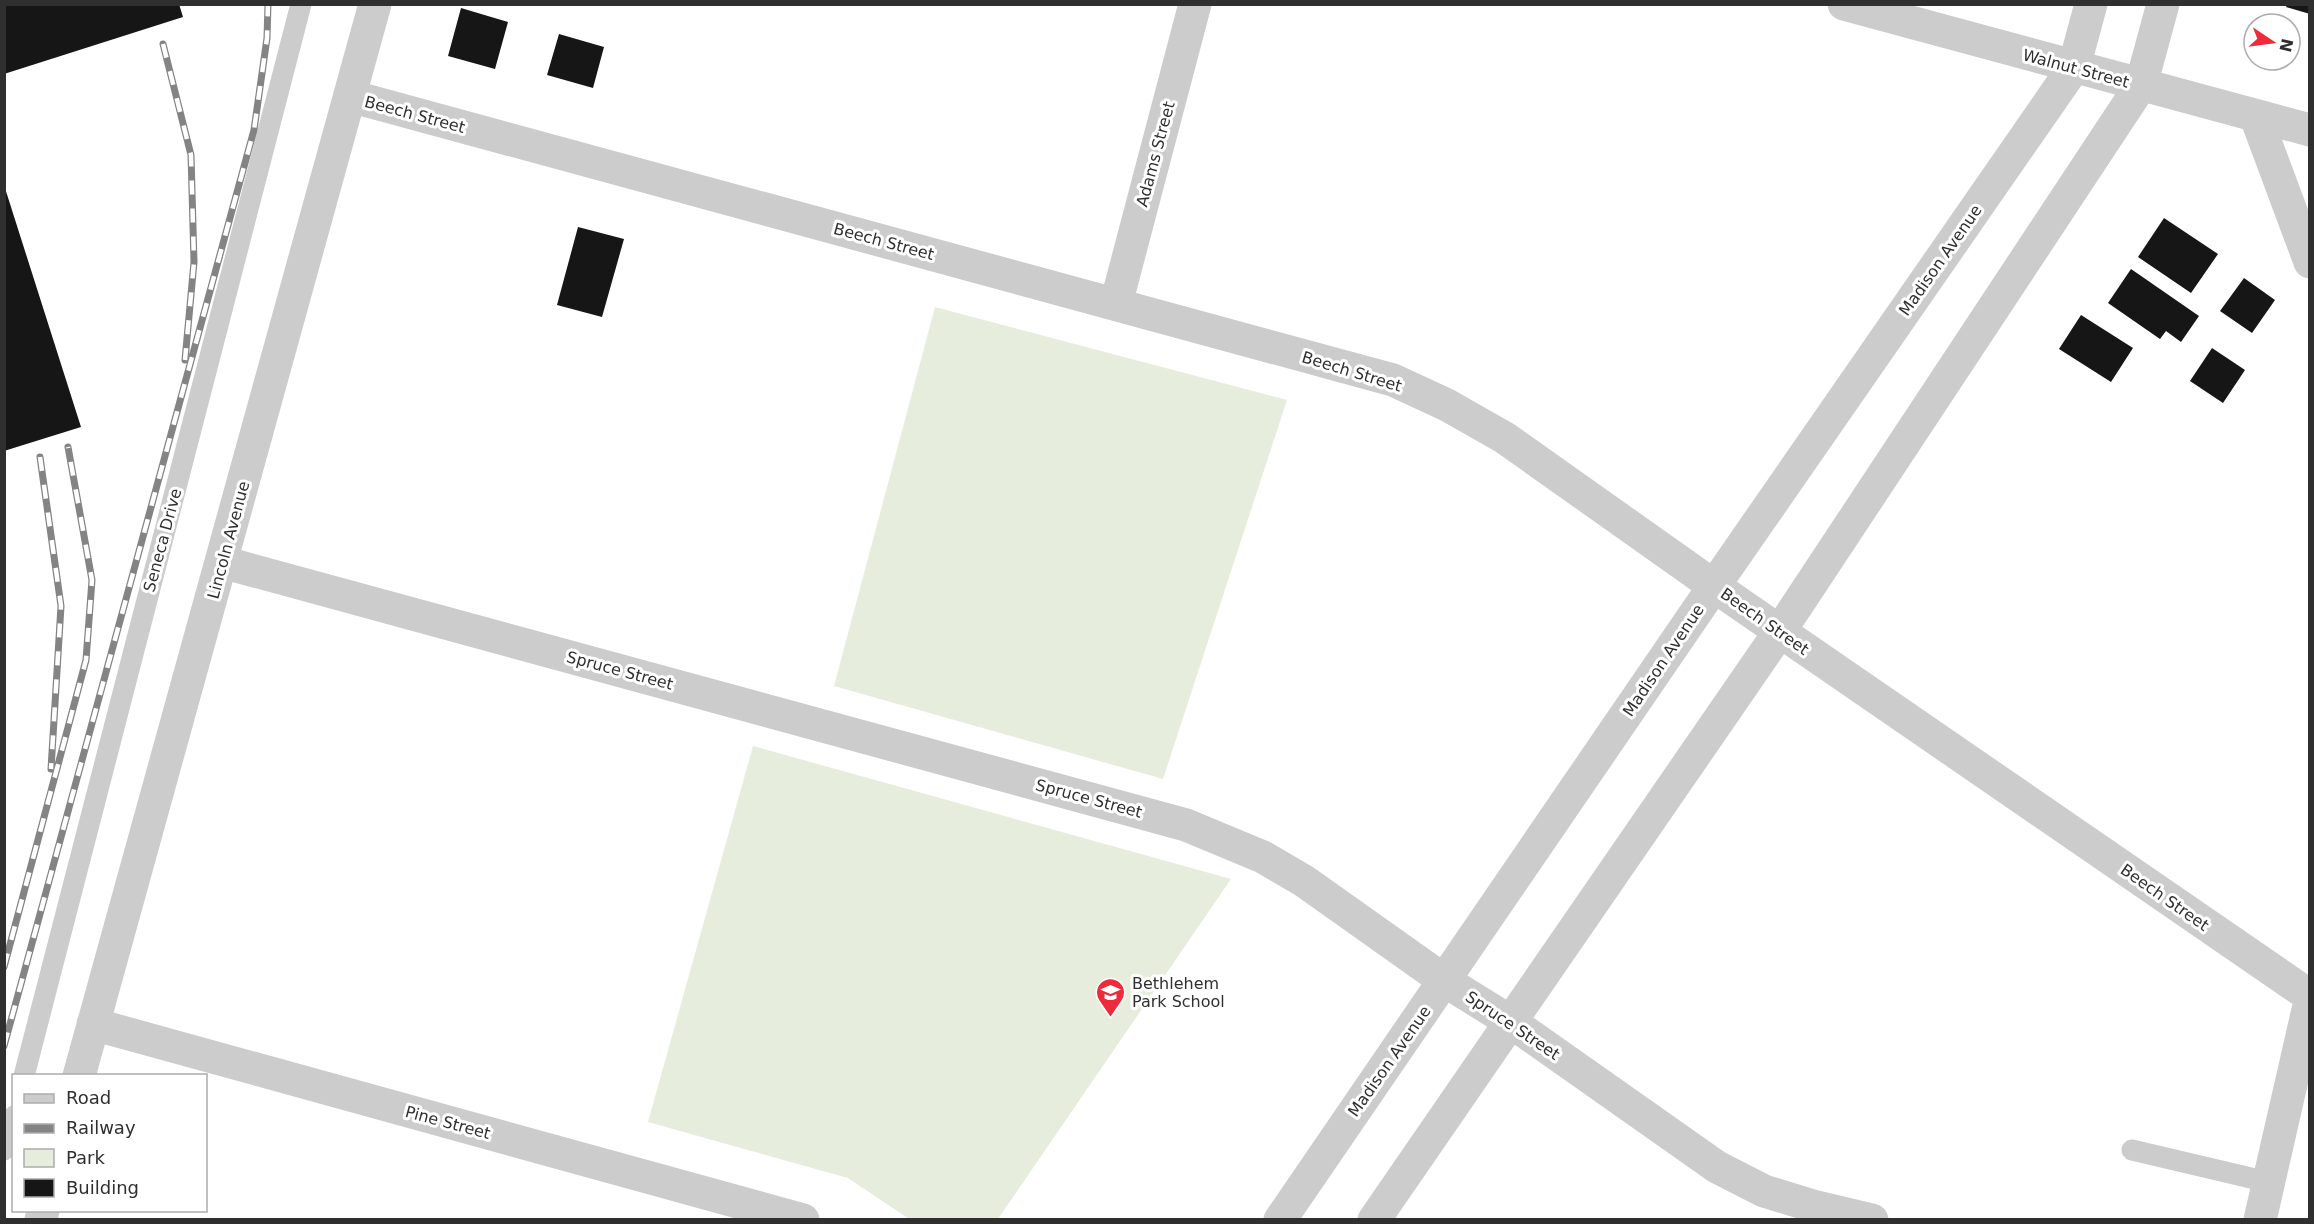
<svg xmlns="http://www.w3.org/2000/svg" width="2314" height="1224" font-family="'DejaVu Sans',sans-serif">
	<rect width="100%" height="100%" fill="#fff"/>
	<path fill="#e6eddd" d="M935,307L1287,400L1163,779L834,686Z
		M753,746L1231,879L998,1219H909L848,1178L648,1122Z"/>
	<path fill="#161616" d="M4,4H179L183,17L4,74Z
		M2287,5H2310V14L2286,7Z
		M461,8L508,22L495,69L448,56Z
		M559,34L604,47L593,88L547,75Z
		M4,185L81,427L4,451Z
		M2164,218L2218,254L2191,293L2138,257Z
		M578,227L624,239L602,317L557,305Z
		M2131,269L2199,316L2181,342L2166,331L2160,339L2108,303Z
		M2244,278L2275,300L2252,333L2220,311Z
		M2081,315L2133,348L2111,382L2059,349Z
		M2212,348L2245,370L2223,403L2190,381Z"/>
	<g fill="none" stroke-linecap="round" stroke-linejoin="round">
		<path stroke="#ccc" stroke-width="21" d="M24,1076L301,4
			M4,1150L14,1116
			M2132,1150L2268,1182"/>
		<path stroke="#ccc" stroke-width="33" d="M1844,4L2310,130
			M350,96L1393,380L1447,405L1505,438L1714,586L2310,996
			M2256,117L2310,262
			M1116,304L1195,4
			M222,562L1186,825L1263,857L1304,881L1445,981L1511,1022L1717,1167L1764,1191L1813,1206L1872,1220
			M93,1024L803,1220
			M79,1076L375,4
			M41,1220L43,1210
			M1280,1220L1714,586L2074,67L2091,4
			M1374,1220L1780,631L2141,85L2163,4
			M2260,1220L2310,1001"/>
		<defs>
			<path id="rail" d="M163,44L191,155L194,262L185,360
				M40,457L61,606L51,769
				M4,967L86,660L92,580L68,447
				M4,1046L254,130L267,38L268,4"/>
		</defs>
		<use href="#rail" stroke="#848484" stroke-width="7"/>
		<use href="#rail" stroke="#fff" stroke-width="4.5" stroke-dasharray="14" stroke-linecap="butt"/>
	</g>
	<defs>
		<symbol id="school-pin" viewBox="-11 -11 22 30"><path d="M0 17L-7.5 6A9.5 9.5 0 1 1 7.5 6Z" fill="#ed2b3a" stroke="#fff"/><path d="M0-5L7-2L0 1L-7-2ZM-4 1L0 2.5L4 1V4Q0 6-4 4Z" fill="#fff"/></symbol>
	</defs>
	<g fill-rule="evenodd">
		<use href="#school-pin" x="1094" y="976" width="33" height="45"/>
	</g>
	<g text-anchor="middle" stroke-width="6" stroke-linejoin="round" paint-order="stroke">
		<g font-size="16" fill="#2f2f2f" stroke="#fff">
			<text transform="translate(2076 68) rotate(15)" y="6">Walnut Street</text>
			<text transform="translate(415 114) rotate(15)" y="6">Beech Street</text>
			<text transform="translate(1155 154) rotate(-75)" y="6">Adams Street</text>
			<text transform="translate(884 241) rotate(15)" y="6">Beech Street</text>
			<text transform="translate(1940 260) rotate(-55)" y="6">Madison Avenue</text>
			<text transform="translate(1352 371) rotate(17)" y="6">Beech Street</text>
			<text transform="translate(162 540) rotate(-75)" y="6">Seneca Drive</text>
			<text transform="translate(228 540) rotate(-75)" y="6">Lincoln Avenue</text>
			<text transform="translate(1765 621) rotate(35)" y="6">Beech Street</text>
			<text transform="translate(1663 660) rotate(-56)" y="6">Madison Avenue</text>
			<text transform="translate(620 670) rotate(15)" y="6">Spruce Street</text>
			<text transform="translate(1089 798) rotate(15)" y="6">Spruce Street</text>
			<text transform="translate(2165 897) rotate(35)" y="6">Beech Street</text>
			<text transform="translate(1513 1025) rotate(34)" y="6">Spruce Street</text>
			<text transform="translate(1389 1061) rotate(-55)" y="6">Madison Avenue</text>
			<text transform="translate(448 1122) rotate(15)" y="6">Pine Street</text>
		</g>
		<g font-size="16" fill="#2f2f2f" stroke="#fff" text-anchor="start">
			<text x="1132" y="989">Bethlehem<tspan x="1132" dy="18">Park School</tspan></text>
		</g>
	</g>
	<rect width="2314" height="1224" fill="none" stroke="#2f2f2f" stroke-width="12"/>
	<rect x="12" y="1074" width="195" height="138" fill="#ffffff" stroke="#acacac" stroke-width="1.5"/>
	<rect x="24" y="1094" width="30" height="9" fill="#cccccc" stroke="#acacac" stroke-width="1.5"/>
	<text x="66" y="1104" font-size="18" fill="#2f2f2f">Road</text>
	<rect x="24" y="1124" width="30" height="9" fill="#848484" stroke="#acacac" stroke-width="1.5"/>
	<text x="66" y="1134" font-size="18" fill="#2f2f2f">Railway</text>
	<rect x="24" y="1149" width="30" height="18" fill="#e6eddd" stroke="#acacac" stroke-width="1.5"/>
	<text x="66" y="1164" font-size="18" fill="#2f2f2f">Park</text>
	<rect x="24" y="1179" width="30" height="18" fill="#161616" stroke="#acacac" stroke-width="1.5"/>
	<text x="66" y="1194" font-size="18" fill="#2f2f2f">Building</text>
	<g transform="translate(2272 42) rotate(103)"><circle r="28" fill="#ffffff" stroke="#acacac" stroke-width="1.5"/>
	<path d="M0-4.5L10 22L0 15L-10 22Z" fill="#ed2b3a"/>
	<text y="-9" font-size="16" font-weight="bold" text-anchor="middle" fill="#2f2f2f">N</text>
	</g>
</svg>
